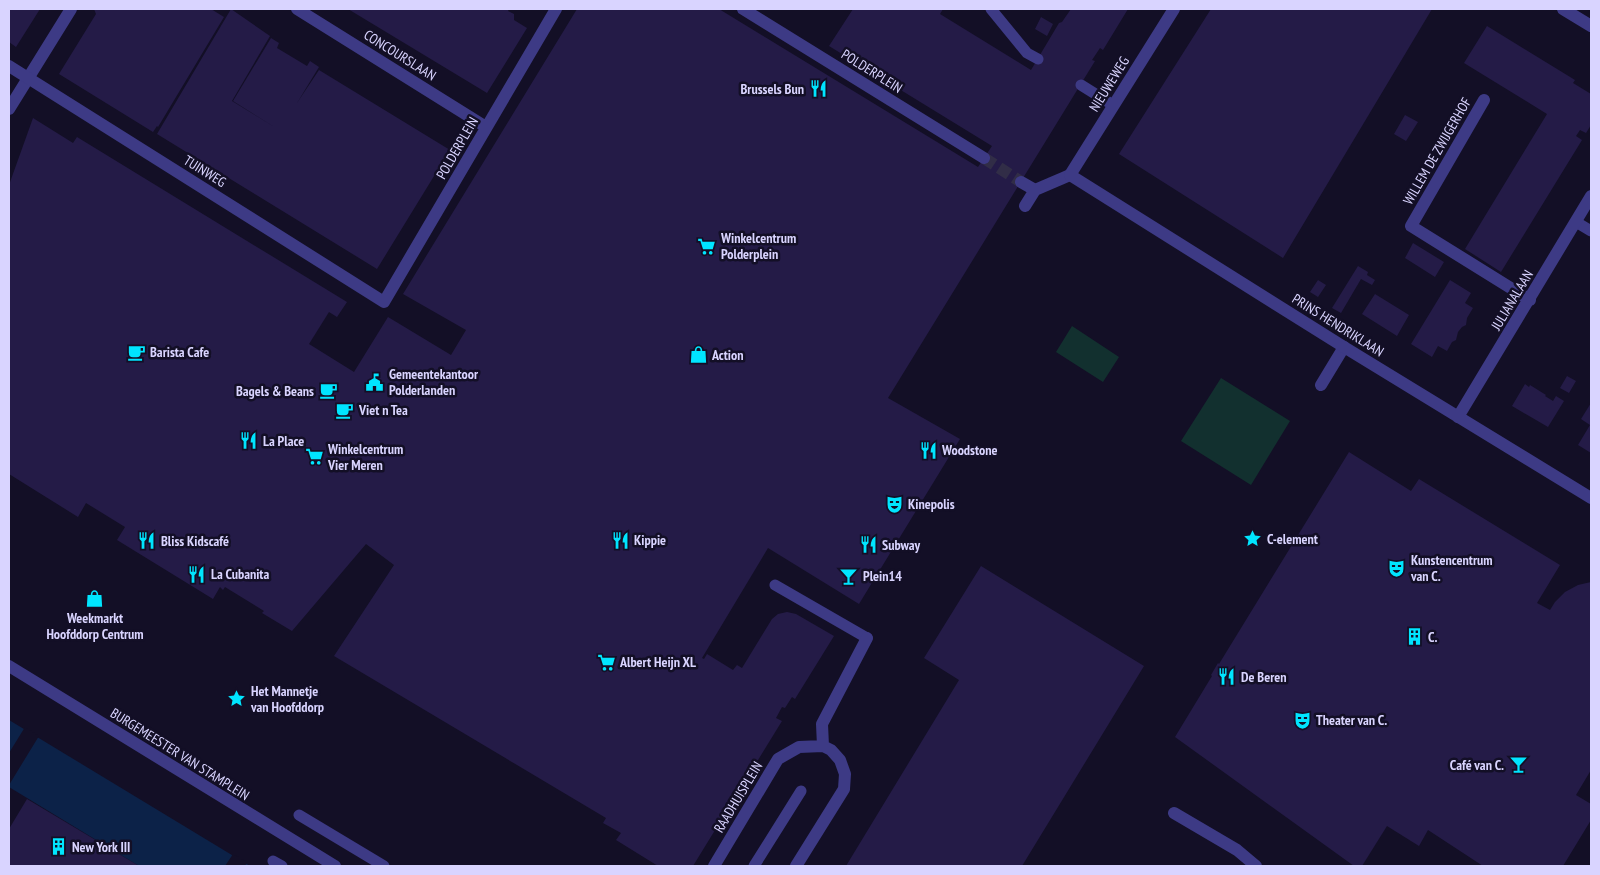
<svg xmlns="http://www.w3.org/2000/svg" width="1600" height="875" font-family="'PT Sans Narrow',sans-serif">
	<rect width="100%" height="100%" fill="#130f26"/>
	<path fill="#12302f" d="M1072,326L1119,357L1103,382L1056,352Z
		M1221,378L1290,421L1251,485L1181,441Z"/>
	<path fill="#0c2248" d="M9,720L250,866H139L9,787Z"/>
	<path fill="#130f26" d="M25,727L39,736L9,785V753Z
		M233,854L247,862L245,866H225Z"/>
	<path fill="#241b47" d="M9,9H40L16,47L9,42Z
		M94,9H211L224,17L158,127L157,126L153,132L59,74L96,14Z
		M231,9L270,36L232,101L276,128L233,101L271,38L279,43L277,48L307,66L310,61L319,67L297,103L319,70L450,150L377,269L157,134Z
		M348,9H509L508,11L514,14V20L527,28L487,93Z
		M577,9H719L978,167L992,146L829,46L853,9H943L940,14L1031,70L1059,23L1062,22L1071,9H1128L1103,50L1100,48L1092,60L1095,61L888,398L960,439L859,604L768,548L702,658L704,659L707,654L733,670L737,665L742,668L772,619L778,614L787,612L796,614L834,636L795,699L792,697L785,708L782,707L776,718L782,721L693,866H658L616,840L621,833L603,823L606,818L334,656L394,565L366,544L292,631L262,613L264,611L225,587L223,590L220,587L213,599L117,540L125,527L86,503L78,517L9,474V185L33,118L73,143L77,137L347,302L337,317L329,312L309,344L354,372L388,317L451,355L466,330L403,294Z
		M1211,9H1432L1283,258L1119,154Z
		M1041,17L1053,24L1047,36L1035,29Z
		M1487,26L1575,80L1573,83L1591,94V125L1586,133L1580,130L1576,136L1582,140L1501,272L1465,249L1547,114L1464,63Z
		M1405,115L1418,122L1406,141L1394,134Z
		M1413,243L1444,262L1435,277L1405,258Z
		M1358,266L1368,272L1367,275L1375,280L1372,285L1361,279L1341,313L1332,308Z
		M1318,280L1326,285L1318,297L1310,292Z
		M1450,280L1471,293L1465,303L1473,308L1467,318L1466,325L1462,327L1458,332L1456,340L1452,342L1447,351L1438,346L1432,357L1411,344Z
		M1375,294L1409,315L1397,336L1362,314Z
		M1567,376L1576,381L1569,393L1560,388Z
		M1525,384L1529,387L1530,385L1546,395L1545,396L1553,401L1556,396L1564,401L1548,427L1512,406Z
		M1591,403V453L1578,445L1590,425L1581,419Z
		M1349,452L1411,491L1419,479L1560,565L1537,603L1550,610L1555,602L1565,592L1578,585L1591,582V770L1576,795L1591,804V820L1563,866H1483L1428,830L1419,846L1387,826L1362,866H1354L1175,737L1212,676L1211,675L1218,663L1219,664Z
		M981,566L1144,666L1022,866H846L959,680L924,658Z
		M27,799L139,866H9V829Z"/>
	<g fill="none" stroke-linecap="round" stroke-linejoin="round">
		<path stroke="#312d47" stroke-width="12" stroke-dasharray="12 6" stroke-linecap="butt" d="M984,158L1021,182"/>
		<path stroke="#3d3a85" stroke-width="11" d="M991,9L1027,53L1038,59
			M1081,85L1113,105
			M1576,222L1591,231
			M775,585L867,638
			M299,815L384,866
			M273,861L282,866
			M754,866L801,791"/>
		<path stroke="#3d3a85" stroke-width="12" d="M743,9L984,158
			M9,109L71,9
			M1021,182L1035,190L1025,206
			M1035,190L1070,175
			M1321,385L1344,347"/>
		<path stroke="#3d3a85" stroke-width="12" d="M297,9L486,127
			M1174,9L1070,175L1344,347L1591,498
			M1563,9L1591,26
			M9,66L384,302L556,9
			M1484,100L1411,226L1530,300
			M1458,417L1591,196
			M823,746L822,724L867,638
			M1174,813L1237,850L1256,866
			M714,866L778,759L799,747L823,746L831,750L840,760L845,774L844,789L796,866"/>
		<path stroke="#3d3a85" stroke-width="12" d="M9,666L335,866"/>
	</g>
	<defs>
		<symbol id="restaurant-bare" viewBox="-9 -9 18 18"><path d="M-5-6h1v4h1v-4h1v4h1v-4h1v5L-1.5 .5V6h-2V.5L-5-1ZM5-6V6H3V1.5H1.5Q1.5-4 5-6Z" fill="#00e5ff" stroke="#130f26" stroke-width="2.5" paint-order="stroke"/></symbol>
		<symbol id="supermarket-bare" viewBox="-9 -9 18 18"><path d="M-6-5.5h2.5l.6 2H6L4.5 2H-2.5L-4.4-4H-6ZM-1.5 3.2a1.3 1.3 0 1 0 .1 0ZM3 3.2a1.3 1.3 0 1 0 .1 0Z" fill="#00e5ff" stroke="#130f26" stroke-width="2.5" paint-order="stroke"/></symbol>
		<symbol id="cafe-bare" viewBox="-9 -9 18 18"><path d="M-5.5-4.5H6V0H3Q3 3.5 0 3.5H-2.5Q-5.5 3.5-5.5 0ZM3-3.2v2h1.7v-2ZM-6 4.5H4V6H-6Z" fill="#00e5ff" stroke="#130f26" stroke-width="2.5" paint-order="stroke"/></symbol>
		<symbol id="shop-bare" viewBox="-9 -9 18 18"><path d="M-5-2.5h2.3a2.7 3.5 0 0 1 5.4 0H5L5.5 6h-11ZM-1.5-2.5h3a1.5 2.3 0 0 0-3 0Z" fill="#00e5ff" stroke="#130f26" stroke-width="2.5" paint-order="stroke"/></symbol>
		<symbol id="civic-bare" viewBox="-9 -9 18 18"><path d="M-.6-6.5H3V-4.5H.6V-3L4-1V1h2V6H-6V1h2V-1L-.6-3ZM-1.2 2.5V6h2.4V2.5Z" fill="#00e5ff" stroke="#130f26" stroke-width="2.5" paint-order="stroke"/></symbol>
		<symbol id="theatre-bare" viewBox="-9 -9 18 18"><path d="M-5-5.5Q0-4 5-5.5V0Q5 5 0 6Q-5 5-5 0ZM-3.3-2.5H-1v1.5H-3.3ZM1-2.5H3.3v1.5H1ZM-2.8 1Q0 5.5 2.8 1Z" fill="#00e5ff" stroke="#130f26" stroke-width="2.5" paint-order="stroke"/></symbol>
		<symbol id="sight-bare" viewBox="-9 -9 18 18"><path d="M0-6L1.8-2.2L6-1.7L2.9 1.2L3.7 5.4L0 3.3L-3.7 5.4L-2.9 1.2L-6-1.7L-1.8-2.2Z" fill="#00e5ff" stroke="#130f26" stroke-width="2.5" paint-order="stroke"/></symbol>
		<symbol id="bar-bare" viewBox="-9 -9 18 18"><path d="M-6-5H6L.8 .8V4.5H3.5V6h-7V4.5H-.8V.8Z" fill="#00e5ff" stroke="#130f26" stroke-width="2.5" paint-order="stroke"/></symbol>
		<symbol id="building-bare" viewBox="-9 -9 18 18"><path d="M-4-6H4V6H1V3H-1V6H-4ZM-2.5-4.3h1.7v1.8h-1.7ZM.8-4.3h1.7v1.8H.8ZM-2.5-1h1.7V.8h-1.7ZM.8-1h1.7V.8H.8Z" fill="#00e5ff" stroke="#130f26" stroke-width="2.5" paint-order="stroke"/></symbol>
	</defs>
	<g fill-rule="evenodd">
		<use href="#restaurant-bare" x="806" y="76" width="25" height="25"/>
		<use href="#supermarket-bare" x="694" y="234" width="25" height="25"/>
		<use href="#cafe-bare" x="124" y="340" width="25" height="25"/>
		<use href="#shop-bare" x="686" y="342" width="25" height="25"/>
		<use href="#civic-bare" x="362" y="370" width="25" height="25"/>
		<use href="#cafe-bare" x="316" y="378" width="25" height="25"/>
		<use href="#cafe-bare" x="332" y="398" width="25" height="25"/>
		<use href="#restaurant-bare" x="236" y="428" width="25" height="25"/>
		<use href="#restaurant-bare" x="916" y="438" width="25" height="25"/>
		<use href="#supermarket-bare" x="302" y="444" width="25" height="25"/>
		<use href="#theatre-bare" x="882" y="492" width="25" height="25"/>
		<use href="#sight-bare" x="1240" y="526" width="25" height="25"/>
		<use href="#restaurant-bare" x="608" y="528" width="25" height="25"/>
		<use href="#restaurant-bare" x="134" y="528" width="25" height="25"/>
		<use href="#restaurant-bare" x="856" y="532" width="25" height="25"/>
		<use href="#theatre-bare" x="1384" y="556" width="25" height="25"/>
		<use href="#restaurant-bare" x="184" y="562" width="25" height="25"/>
		<use href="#bar-bare" x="836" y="564" width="25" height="25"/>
		<use href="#shop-bare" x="82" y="586" width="25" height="25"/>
		<use href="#building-bare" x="1402" y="624" width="25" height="25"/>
		<use href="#supermarket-bare" x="594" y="650" width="25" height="25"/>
		<use href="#restaurant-bare" x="1214" y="664" width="25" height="25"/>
		<use href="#sight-bare" x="224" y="686" width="25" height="25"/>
		<use href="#theatre-bare" x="1290" y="708" width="25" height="25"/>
		<use href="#bar-bare" x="1506" y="752" width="25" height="25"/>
		<use href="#building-bare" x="46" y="834" width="25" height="25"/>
	</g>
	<g text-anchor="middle" stroke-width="5" stroke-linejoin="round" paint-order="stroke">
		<g font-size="14" fill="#d9d4ff" stroke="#130f26">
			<text transform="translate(400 55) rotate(32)" y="5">CONCOURSLAAN</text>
			<text transform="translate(872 71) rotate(32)" y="5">POLDERPLEIN</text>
			<text transform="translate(1109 84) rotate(-58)" y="5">NIEUWEWEG</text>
			<text transform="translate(457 148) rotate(-60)" y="5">POLDERPLEIN</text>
			<text transform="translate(1437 151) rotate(-60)" y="5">WILLEM DE ZWIJGERHOF</text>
			<text transform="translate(205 171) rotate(32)" y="5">TUINWEG</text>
			<text transform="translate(1512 300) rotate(-59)" y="5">JULIANALAAN</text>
			<text transform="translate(1338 325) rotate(32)" y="5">PRINS HENDRIKLAAN</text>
			<text transform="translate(180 754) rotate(32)" y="5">BURGEMEESTER VAN STAMPLEIN</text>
			<text transform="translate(738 797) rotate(-59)" y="5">RAADHUISPLEIN</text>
		</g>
		<g font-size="14" font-weight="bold" fill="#d9d4ff" stroke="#130f26" text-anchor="start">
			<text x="804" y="94" text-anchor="end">Brussels Bun</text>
			<text x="721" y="243">Winkelcentrum<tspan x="721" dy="16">Polderplein</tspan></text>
			<text x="150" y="357">Barista Cafe</text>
			<text x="712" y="360">Action</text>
			<text x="389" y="379">Gemeentekantoor<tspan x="389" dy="16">Polderlanden</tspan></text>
			<text x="314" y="396" text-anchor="end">Bagels &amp; Beans</text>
			<text x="359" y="415">Viet n Tea</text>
			<text x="263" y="446">La Place</text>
			<text x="328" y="454">Winkelcentrum<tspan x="328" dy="16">Vier Meren</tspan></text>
			<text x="942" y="455">Woodstone</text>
			<text x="908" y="509">Kinepolis</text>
			<text x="1267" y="544">C-element</text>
			<text x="634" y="545">Kippie</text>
			<text x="161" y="546">Bliss Kidscafé</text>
			<text x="882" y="550">Subway</text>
			<text x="1411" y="565">Kunstencentrum<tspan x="1411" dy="16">van C.</tspan></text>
			<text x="211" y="579">La Cubanita</text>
			<text x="863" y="581">Plein14</text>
			<text x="95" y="623" text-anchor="middle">Weekmarkt<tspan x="95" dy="16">Hoofddorp Centrum</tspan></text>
			<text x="1428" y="642">C.</text>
			<text x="620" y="667">Albert Heijn XL</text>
			<text x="1241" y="682">De Beren</text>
			<text x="251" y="696">Het Mannetje<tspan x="251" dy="16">van Hoofddorp</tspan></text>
			<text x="1316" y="725">Theater van C.</text>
			<text x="1504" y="770" text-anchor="end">Café van C.</text>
			<text x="72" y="852">New York III</text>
		</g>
	</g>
	<rect width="1600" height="875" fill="none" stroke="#d9d4ff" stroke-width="20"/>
</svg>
